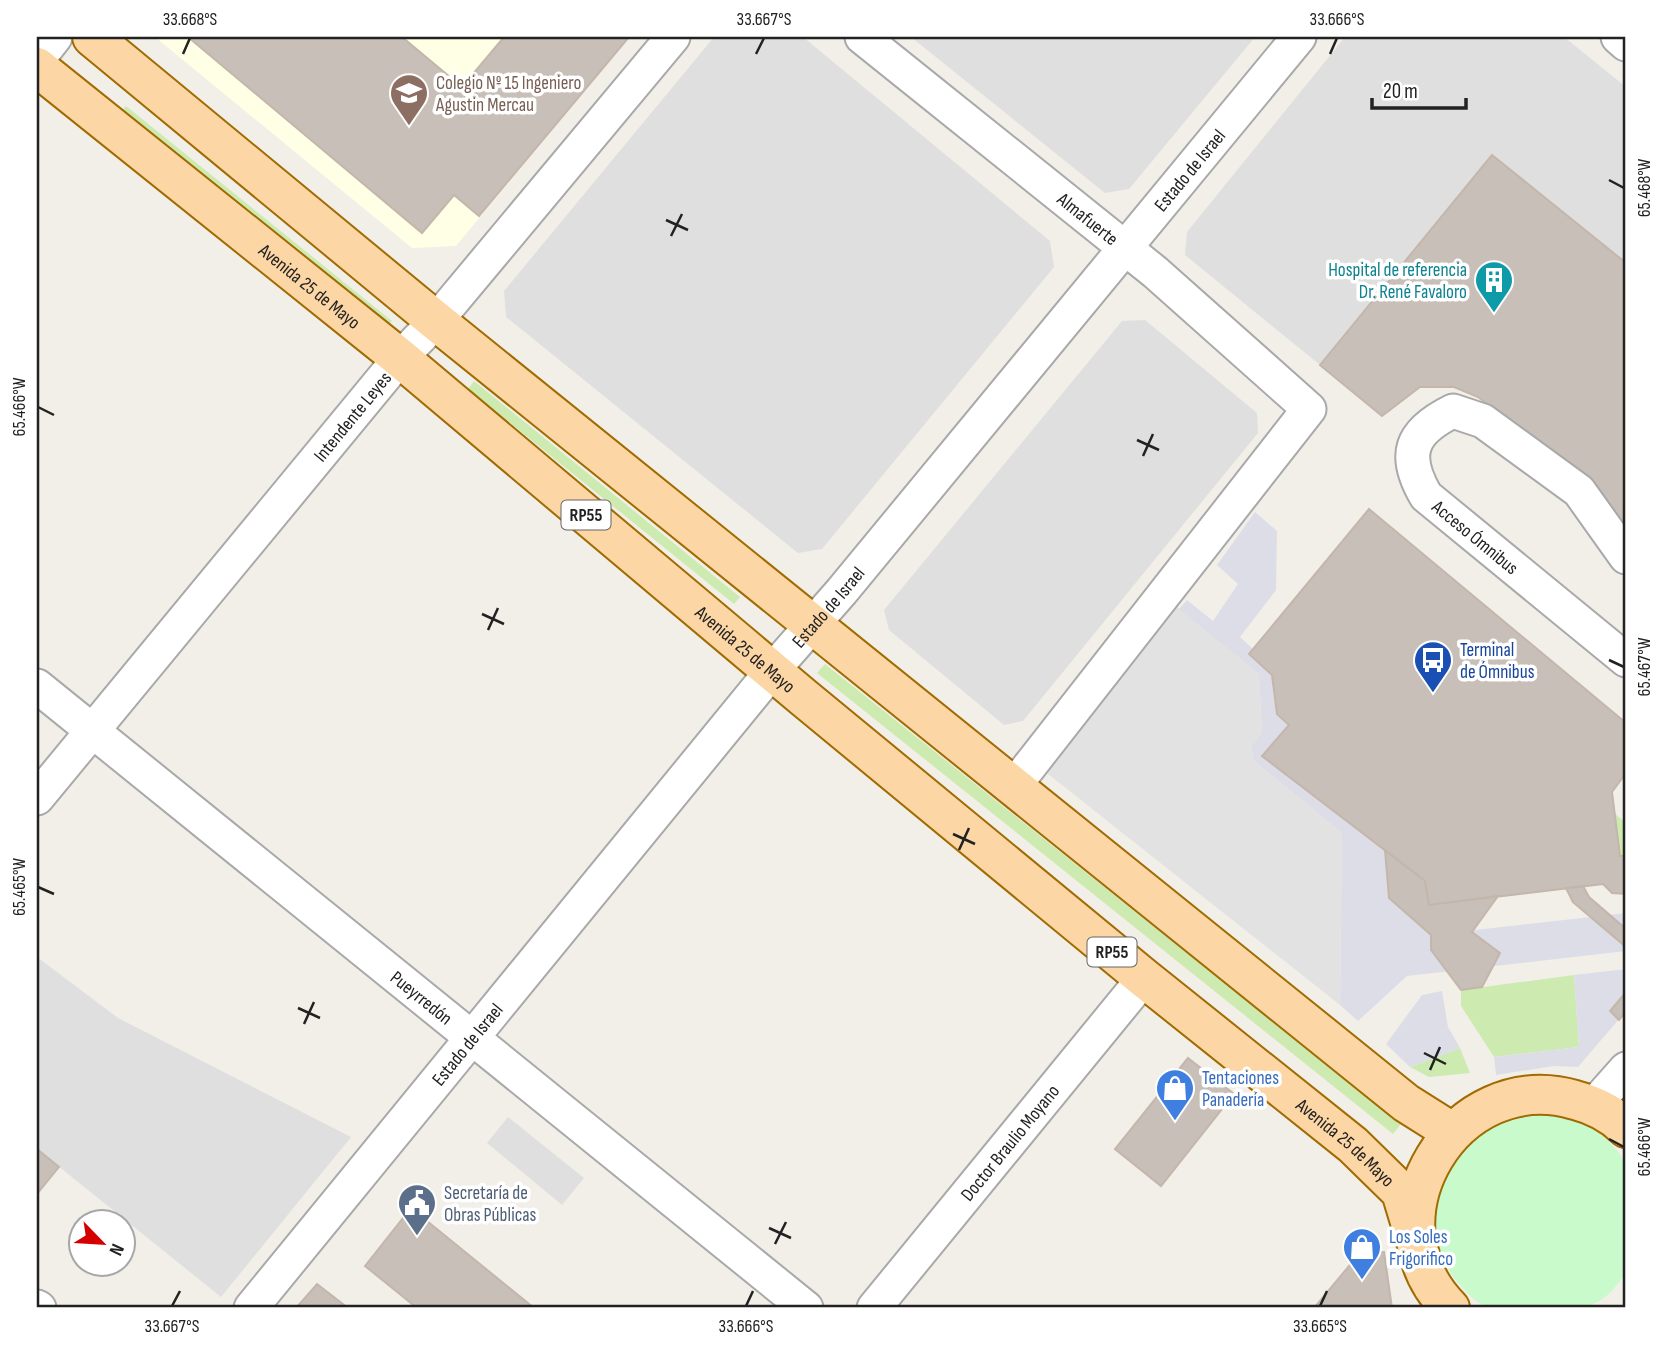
<svg xmlns="http://www.w3.org/2000/svg" width="1663" height="1345" font-family="'Sofia Sans Condensed',sans-serif">
	<rect width="100%" height="100%" fill="#f2efe9"/>
	<path fill="#e0dfdf" d="M714,37H803L1050,241L1054,267L822,549L798,553L506,317L504,291Z
		M911,37H1255L1129,189L1105,193Z
		M1345,37H1564L1626,87V263L1492,155L1320,365L1185,255L1187,232Z
		M1145,320L1257,413L1258,433L1023,721L1004,725L889,630L884,610L1122,321Z
		M37,957L118,1018L351,1137L221,1297L37,1149Z
		M508,1117L584,1178L562,1205L487,1143Z"/>
	<path fill="#ffffe5" d="M155,37H629L456,246L412,248Z"/>
	<path fill="#cdebb0" d="M126,106L392,321L386,328L120,113Z
		M474,381L740,597L734,604L468,389Z
		M825,664L1401,1124L1393,1134L817,673Z
		M1613,812L1626,823V856H1620Z
		M1574,975L1579,1047L1494,1057L1461,1006V990Z
		M1460,1048L1470,1073L1429,1077L1410,1067Z"/>
	<path fill="#c8facc" d="M1525,1113C1570,1115 1601,1123 1626,1163V1272C1604,1307 1589,1308 1550,1308C1532,1308 1504,1314 1487,1307C1475,1302 1467,1293 1459,1284C1424,1244 1427,1181 1464,1143C1481,1126 1503,1120 1525,1113Z"/>
	<path fill="#e2e2e2" d="M1153,587L1259,674L1262,732L1251,747L1254,761L1342,833L1340,1005L1019,751Z"/>
	<path fill="#dddde8" d="M1255,512L1277,531L1276,590L1240,637L1253,649L1272,675L1277,714L1289,725L1262,756L1385,850L1389,898L1431,935L1626,913V951L1407,976L1358,1021L1340,1005L1342,833L1254,761L1251,747L1262,732L1259,674L1179,609L1187,600L1213,621L1238,584L1217,565Z
		M1626,969V1011L1578,1067L1554,1066L1496,1075L1494,1057L1579,1047L1574,975Z
		M1442,991L1448,1027L1460,1048L1410,1067L1386,1044L1422,995Z"/>
	<path fill="#c7bfb8" stroke="#c4b6ab" stroke-width="2" d="M188,37H402L462,87L504,37H629L479,216L454,195L422,233Z
		M1492,155L1626,263V536L1558,460L1478,397L1454,387H1420L1382,416L1320,365Z
		M1369,509L1626,723V773L1612,792L1620,856H1626V894L1612,893L1603,884L1429,905L1425,881L1262,756L1289,725L1277,714L1272,675L1249,654Z
		M1385,850L1425,881L1429,905L1498,896L1472,932L1500,953L1482,987L1461,990L1431,950V935L1389,898Z
		M1583,886L1589,897L1626,929V947L1573,902L1566,888Z
		M1626,992V1011L1619,1020L1610,1011Z
		M1188,1058L1234,1094L1161,1186L1115,1149Z
		M37,1149L59,1167L37,1194Z
		M411,1208L534,1308H417L365,1266Z
		M411,1208L534,1308H417L365,1266Z
		M1384,1252L1392,1308H1314L1359,1254Z
		M317,1284L348,1308H296Z
		M317,1284L348,1308H296Z"/>
	<g fill="none" stroke-linecap="round" stroke-linejoin="round">
		<defs>
			<g id="minor">
				<path id="s1" d="M862,37L1155,272L1309,409L1014,786"/>
				<path d="M1618,37L1626,44"/>
				<path d="M37,60L55,37"/>
				<path id="s2" d="M1626,557L1579,491L1483,421L1453,411C1410,432 1402,455 1426,496L1626,660"/>
				<path id="s3" d="M37,686L806,1308"/>
				<path id="s4" d="M37,798L400,358L436,321L673,37"/>
				<path d="M1594,1105L1626,1069"/>
				<path d="M37,1307L39,1308"/>
				<path id="s5" d="M251,1308L772,671L842,591L1299,37"/>
				<path id="s6" d="M874,1308L1144,978"/>
			</g>
			<g id="major">
				<path d="M92,37L436,321L1406,1103L1452,1132"/>
				<path id="s7" d="M37,67L400,358L803,697L1144,978L1353,1145L1401,1192L1420,1255"/>
				<path d="M1450,1308C1362,1219 1455,1065 1575,1100C1594,1105 1612,1114 1626,1128"/>
			</g>
		</defs>
		<use href="#minor" stroke="#a9a9a9" stroke-width="37"/>
		<use href="#major" stroke="#a06b00" stroke-width="42"/>
		<use href="#minor" stroke="#fff" stroke-width="33"/>
		<use href="#major" stroke="#fcd6a4" stroke-width="38"/>
	</g>
	<path fill="none" stroke="#222" stroke-width="2.5" d="M183,54L190,38M756,54L764,38M1330,54L1337,38M1609,180L1624,188M666,220L688,230M671,236L682,214M38,407L54,415M1137,440L1159,450M1143,456L1153,434M482,614L504,624M488,630L498,608M1609,660L1624,667M953,834L975,844M959,850L969,828M38,887L54,894M298,1008L320,1018M304,1024L314,1002M1424,1053L1446,1064M1430,1070L1440,1047M1609,1139L1624,1147M769,1228L791,1238M775,1244L786,1222M172,1306L180,1291M746,1306L753,1291M1320,1306L1327,1291"/>
	<defs>
		<symbol id="school-pin" viewBox="-11 -11 22 30"><path d="M0 17L-7.5 6A9.5 9.5 0 1 1 7.5 6Z" fill="#8d6e63" stroke="#fff"/><path d="M0-5L7-2L0 1L-7-2ZM-4 1L0 2.5L4 1V4Q0 6-4 4Z" fill="#fff"/></symbol>
		<symbol id="building-pin" viewBox="-11 -11 22 30"><path d="M0 17L-7.5 6A9.5 9.5 0 1 1 7.5 6Z" fill="#0f9aa8" stroke="#fff"/><path d="M-4-6H4V6H1V3H-1V6H-4ZM-2.5-4.3h1.7v1.8h-1.7ZM.8-4.3h1.7v1.8H.8ZM-2.5-1h1.7V.8h-1.7ZM.8-1h1.7V.8H.8Z" fill="#fff"/></symbol>
		<symbol id="bus-pin" viewBox="-11 -11 22 30"><path d="M0 17L-7.5 6A9.5 9.5 0 1 1 7.5 6Z" fill="#1a4fb4" stroke="#fff"/><path d="M-5-6H5V4H4V6H2V4H-2V6H-4V4H-5ZM-3.5-4V0h7V-4ZM-3.5 1.2v1.5H-2V1.2ZM2 1.2v1.5H3.5V1.2Z" fill="#fff"/></symbol>
		<symbol id="shop-pin" viewBox="-11 -11 22 30"><path d="M0 17L-7.5 6A9.5 9.5 0 1 1 7.5 6Z" fill="#3f7fe0" stroke="#fff"/><path d="M-5-2.5h2.3a2.7 3.5 0 0 1 5.4 0H5L5.5 6h-11ZM-1.5-2.5h3a1.5 2.3 0 0 0-3 0Z" fill="#fff"/></symbol>
		<symbol id="civic-pin" viewBox="-11 -11 22 30"><path d="M0 17L-7.5 6A9.5 9.5 0 1 1 7.5 6Z" fill="#5c6f8a" stroke="#fff"/><path d="M-.6-6.5H3V-4.5H.6V-3L4-1V1h2V6H-6V1h2V-1L-.6-3ZM-1.2 2.5V6h2.4V2.5Z" fill="#fff"/></symbol>
	</defs>
	<g fill-rule="evenodd">
		<use href="#school-pin" x="387" y="71" width="44" height="60"/>
		<use href="#building-pin" x="1472" y="258" width="44" height="60"/>
		<use href="#bus-pin" x="1411" y="638" width="44" height="60"/>
		<use href="#shop-pin" x="1153" y="1066" width="44" height="60"/>
		<use href="#civic-pin" x="395" y="1181" width="44" height="60"/>
		<use href="#shop-pin" x="1340" y="1225" width="44" height="60"/>
	</g>
	<g text-anchor="middle" stroke-width="7" stroke-linejoin="round" paint-order="stroke">
		<g fill="#fff" stroke="#646464" stroke-width="2">
			<rect x="561.5" y="500.5" width="49" height="29" rx="5"/>
			<rect x="1087.5" y="937.5" width="49" height="29" rx="5"/>
		</g>
		<g font-size="18" font-weight="bold" fill="#222">
			<text x="586" y="521">RP55</text>
			<text x="1112" y="958">RP55</text>
		</g>
		<g font-size="19" fill="#785e54" stroke="#fff" text-anchor="start">
			<text x="436" y="89">Colegio Nº 15 Ingeniero<tspan x="436" dy="22">Agustin Mercau</tspan></text>
		</g>
		<g font-size="19" fill="#222" stroke="#fff">
			<text dy="7" stroke="none"><textPath href="#s5" startOffset="1475">Estado de Israel</textPath></text>
			<text dy="7" stroke="none"><textPath href="#s1" startOffset="290">Almafuerte</textPath></text>
			<text dy="7" stroke="none"><textPath href="#s7" startOffset="350">Avenida 25 de Mayo</textPath></text>
			<text dy="7" stroke="none"><textPath href="#s4" startOffset="495">Intendente Leyes</textPath></text>
			<text dy="7" stroke="none"><textPath href="#s2" startOffset="402">Acceso Ómnibus</textPath></text>
			<text dy="7" stroke="none"><textPath href="#s5" startOffset="908">Estado de Israel</textPath></text>
			<text dy="7" stroke="none"><textPath href="#s7" startOffset="917">Avenida 25 de Mayo</textPath></text>
			<text dy="7" stroke="none"><textPath href="#s3" startOffset="495">Pueyrredón</textPath></text>
			<text dy="7" stroke="none"><textPath href="#s5" startOffset="341">Estado de Israel</textPath></text>
			<text dy="7" stroke="none"><textPath href="#s6" startOffset="214">Doctor Braulio Moyano</textPath></text>
			<text dy="7" stroke="none"><textPath href="#s7" startOffset="1694">Avenida 25 de Mayo</textPath></text>
		</g>
		<g font-size="19" fill="#0d838f" stroke="#fff" text-anchor="end">
			<text x="1467" y="276">Hospital de referencia<tspan x="1467" dy="22">Dr. René Favaloro</tspan></text>
		</g>
		<g font-size="19" fill="#164399" stroke="#fff" text-anchor="start">
			<text x="1460" y="656">Terminal<tspan x="1460" dy="22">de Ómnibus</tspan></text>
		</g>
		<g font-size="19" fill="#366cbe" stroke="#fff" text-anchor="start">
			<text x="1202" y="1084">Tentaciones<tspan x="1202" dy="22">Panadería</tspan></text>
			<text x="1389" y="1243">Los Soles<tspan x="1389" dy="22">Frigorifico</tspan></text>
		</g>
		<g font-size="19" fill="#4e5e75" stroke="#fff" text-anchor="start">
			<text x="444" y="1199">Secretaría de<tspan x="444" dy="22">Obras Públicas</tspan></text>
		</g>
	</g>
	<rect width="1663" height="1345" fill="none" stroke="#ffffff" stroke-width="77"/>
	<g transform="translate(102 1243) rotate(115)"><circle r="33" fill="#ffffff" stroke="#a7a7a7" stroke-width="2"/>
	<path d="M0-5L12 26L0 18L-12 26Z" fill="#d40000"/>
	<text y="-10" font-size="19" font-weight="bold" text-anchor="middle" fill="#222222">N</text>
	</g>
	<path d="M1372 98v10h94v-10" fill="none" stroke="#222222" stroke-width="3.5"/>
	<text x="1383" y="98" font-size="21" fill="#222222" stroke="#ffffff" stroke-width="5" paint-order="stroke">20 m</text>
	<rect x="38" y="38" width="1586" height="1268" fill="none" stroke="#222" stroke-width="2.5"/>
	<g font-size="18" text-anchor="middle" fill="#222">
		<text x="190" y="25">33.668°S</text>
		<text x="764" y="25">33.667°S</text>
		<text x="1337" y="25">33.666°S</text>
		<text transform="translate(1644 188) rotate(-90)" y="6">65.468°W</text>
		<text transform="translate(19 407) rotate(-90)" y="6">65.466°W</text>
		<text transform="translate(1644 667) rotate(-90)" y="6">65.467°W</text>
		<text transform="translate(19 887) rotate(-90)" y="6">65.465°W</text>
		<text transform="translate(1644 1147) rotate(-90)" y="6">65.466°W</text>
		<text x="172" y="1332">33.667°S</text>
		<text x="746" y="1332">33.666°S</text>
		<text x="1320" y="1332">33.665°S</text>
	</g>
</svg>
